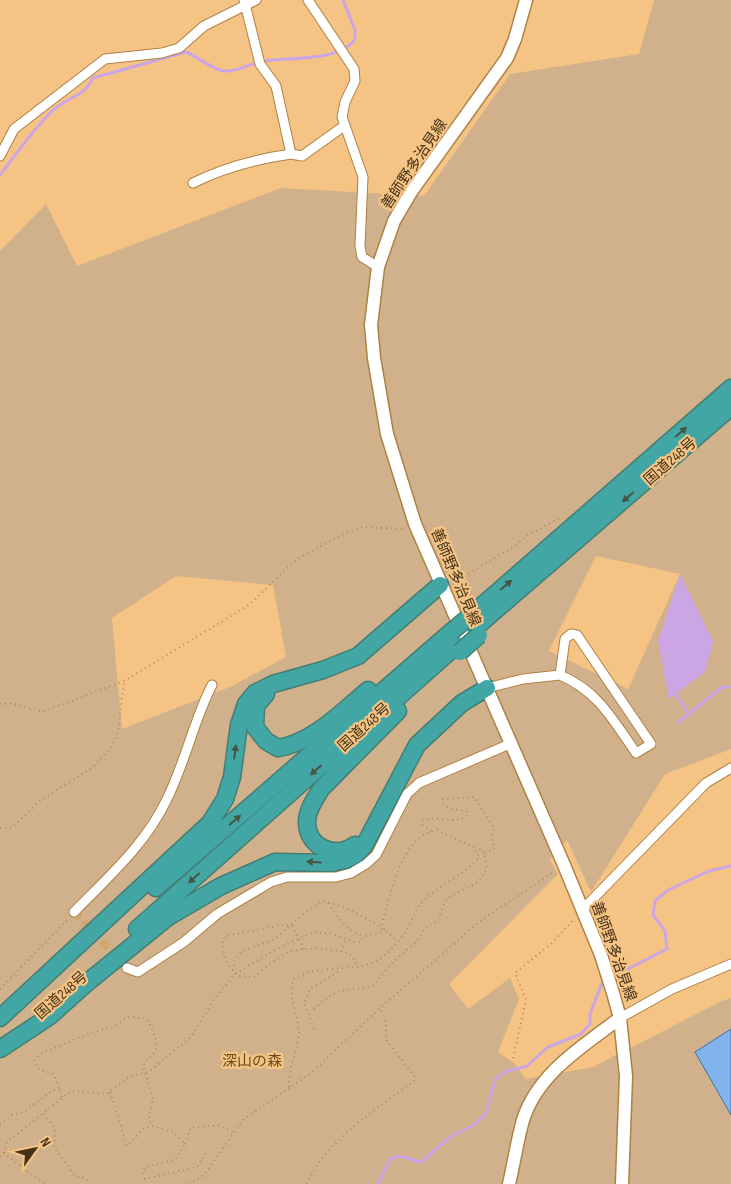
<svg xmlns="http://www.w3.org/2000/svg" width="731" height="1184" font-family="'Sofia Sans Condensed','Noto Sans JP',sans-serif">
	<rect width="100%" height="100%" fill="#f5c485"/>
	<path fill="#d1b18b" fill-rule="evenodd" d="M654,0H731V749L665,774L591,892L567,840L550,859L558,874L449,984L468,1009L510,978L519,999L498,1052L514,1063L526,1079L593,1067L722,1001L731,998V1184H0V251L46,204L77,266L281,188L424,196L510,74L639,54ZM596,556L680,574L628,689L549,651ZM176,576L273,585L286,657L230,687L122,729L112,618Z"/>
	<path fill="#cca5e4" d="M680,574L713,641L705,672L669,699L658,641Z"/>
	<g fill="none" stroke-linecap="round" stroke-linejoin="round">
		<path stroke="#cca5e4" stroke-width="3" d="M0,175C16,154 31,133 49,114C64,97 83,99 93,78L186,52C198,57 213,70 224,71C237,72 251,63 264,61C288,57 340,62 355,39V30L343,0
			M676,694L689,714
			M678,723L722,687H731
			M618,974L667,949L665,931L653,915L655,901L668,890L709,871L731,866
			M378,1184L390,1159L399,1156L421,1162L450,1137L474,1125L486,1113L495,1080L504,1072L527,1066L548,1047L581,1034L590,1024V1014L602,983"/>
	</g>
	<path fill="#81b3ec" stroke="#4271a5" d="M731,1029V1115L695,1052Z"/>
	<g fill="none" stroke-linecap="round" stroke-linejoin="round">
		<path stroke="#d2a76f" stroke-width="9" stroke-dasharray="9 4.5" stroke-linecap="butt" d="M74,912L127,968"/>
		<defs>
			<path id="street" d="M244,0L260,64L276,86L291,154L302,156L344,126
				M308,0L354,69L355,81L345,102L342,117L363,177L360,246L362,257L378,267
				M0,156L14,129L105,59L162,53L179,48L204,26L256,0
				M193,183C225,167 256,159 291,154
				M487,688L523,679L560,675L565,639L571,634L577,635L651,744L636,753C613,720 598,691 560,675
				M582,910L706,783L731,768
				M74,912C107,878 145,845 166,801C185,764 193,722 212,685
				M127,968L138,972L184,942L217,914L271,882L287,877H336L351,873L366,864L376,855L407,794L419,783L512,743
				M620,1018L672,989L731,964"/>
			<path id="secondary" d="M526,0L515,39L507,58L411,192L394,221L378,267L371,325L374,358L387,434L415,524L564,865L601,955L613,993L620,1018L626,1076L622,1184
				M509,1184C514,1163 517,1141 523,1120C538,1073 583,1046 620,1018"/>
			<path id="highway" d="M469,617L731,388
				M475,628L731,407
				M266,694L256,706L255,727L266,741L278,748C312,743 342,712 368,690
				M355,845C336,859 307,848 307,822C307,810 315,799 321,789L398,711
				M156,888L451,632
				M137,929L457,645
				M0,1018L210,823L225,799L232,777L239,725L246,704L255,693L273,684L323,670L358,656L440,585
				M0,1049L50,1016L89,981L168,917L221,886L275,862L331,863L345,860L355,855L364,846L417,745L462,703L487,688"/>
		</defs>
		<use href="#street" stroke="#af8043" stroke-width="11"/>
		<use href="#secondary" stroke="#af8043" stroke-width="15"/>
		<use href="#highway" stroke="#437e73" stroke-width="19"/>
		<path stroke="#ae8959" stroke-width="2" stroke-dasharray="1 4" stroke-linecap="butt" d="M453,586L461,578L516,545L526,536L560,518
			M0,704C16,700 29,712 45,711L124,681L139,672L249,605L297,559L347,532L363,527L404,529
			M0,828L13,827L41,800L92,768L111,748L118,732L124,681
			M431,831L422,824V821C437,814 455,826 468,815L466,811L449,808L444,805L443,799L474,797L494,828L492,840L495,848L484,854
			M329,903C335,915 350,934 364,936
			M304,949L292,926L282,925L226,936L223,939C221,953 227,968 239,976L254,977C265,968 276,958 289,952C301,947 337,948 348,954C353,956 355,961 357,966
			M341,952L345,940
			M233,971L234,961L242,951L275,939L306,912L323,901C346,906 381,924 397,941
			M0,989L68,919
			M314,1009C336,988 343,990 372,987L391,964L416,942L427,926L436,922C441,916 442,907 446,901C456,887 481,892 487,865L482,849L476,850
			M314,1029L304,1003L310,989L339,971
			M513,1058L526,1000L515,973L552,943L574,919
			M289,1087C288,1068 298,1051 299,1033C299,1015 286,995 294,979C321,961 361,977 386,954C394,947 406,933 410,924C414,916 415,910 421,903C436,887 470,871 479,857L474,847L437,830C400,836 391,896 381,926
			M110,1092L127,1146L144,1128L152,1126
			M62,1097L54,1074C43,1071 39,1072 34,1061L42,1053L93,1032L113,1027L127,1017L145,1018C151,1025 161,1044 154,1053C150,1059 146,1059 143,1066L153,1098L149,1118L152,1126L173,1132L185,1144L175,1160L145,1167L143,1174L145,1179L197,1167L207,1152
			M44,1114L55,1129L54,1147L75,1176L85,1178L90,1184
			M0,1125L12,1115L24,1112L53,1090L60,1089
			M185,1144L190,1128L217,1125L234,1132
			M4,1153L7,1142L71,1091L107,1094L127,1078L150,1071L191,1037L214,999L235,974L280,947L314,932L332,934L354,942H360L365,936L379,933L385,929
			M0,1157L4,1153L44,1184
			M189,1184L204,1175L244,1119L311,1073L380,1008L479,922L555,871
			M307,1184C323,1143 379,1107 414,1081L415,1077L387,1041L385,1019L380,1008"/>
		<use href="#street" stroke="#fff" stroke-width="9"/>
		<use href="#secondary" stroke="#fff" stroke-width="12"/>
		<use href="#highway" stroke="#42a7a4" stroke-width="16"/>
		<defs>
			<path id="highway-bridge" d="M451,632L469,617
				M460,652L479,635"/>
		</defs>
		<use href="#highway-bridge" stroke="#437e73" stroke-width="19" stroke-linecap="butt"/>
		<use href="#highway-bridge" stroke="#42a7a4" stroke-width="16"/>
	</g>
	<defs><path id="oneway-solid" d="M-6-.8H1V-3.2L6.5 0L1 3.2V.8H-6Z" transform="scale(1.25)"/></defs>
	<g fill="#445542">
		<use href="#oneway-solid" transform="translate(681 432) rotate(-41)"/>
		<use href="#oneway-solid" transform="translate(628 497) rotate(139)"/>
		<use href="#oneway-solid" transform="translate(506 585) rotate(-41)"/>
		<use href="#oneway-solid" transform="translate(235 752) rotate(-83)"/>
		<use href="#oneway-solid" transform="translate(316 770) rotate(138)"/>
		<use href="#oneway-solid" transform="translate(235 820) rotate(-41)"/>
		<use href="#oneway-solid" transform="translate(314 862) rotate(-177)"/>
		<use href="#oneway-solid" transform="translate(194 878) rotate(138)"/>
	</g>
	<g text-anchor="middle" stroke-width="4.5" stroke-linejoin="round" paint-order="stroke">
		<g font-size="15" fill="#453218" stroke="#f5c485">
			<text transform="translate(414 164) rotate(-56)" y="5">善師野多治見線</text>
			<text transform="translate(670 461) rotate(-41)" y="5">国道248号</text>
			<text transform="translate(456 577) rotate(67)" y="5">善師野多治見線</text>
			<text transform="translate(364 727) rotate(-42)" y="5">国道248号</text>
			<text transform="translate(614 951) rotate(70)" y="5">善師野多治見線</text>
			<text transform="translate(61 995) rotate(-41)" y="5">国道248号</text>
		</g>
		<g font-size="15" fill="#6b4a1c" stroke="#f5c485">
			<text x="252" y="1066">深山の森</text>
		</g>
	</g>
	<g transform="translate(35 1149) rotate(57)" stroke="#f5c485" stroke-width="4" paint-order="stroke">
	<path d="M0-4L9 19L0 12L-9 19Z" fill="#453218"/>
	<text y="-8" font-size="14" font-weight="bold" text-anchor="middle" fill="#453218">N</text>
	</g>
</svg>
